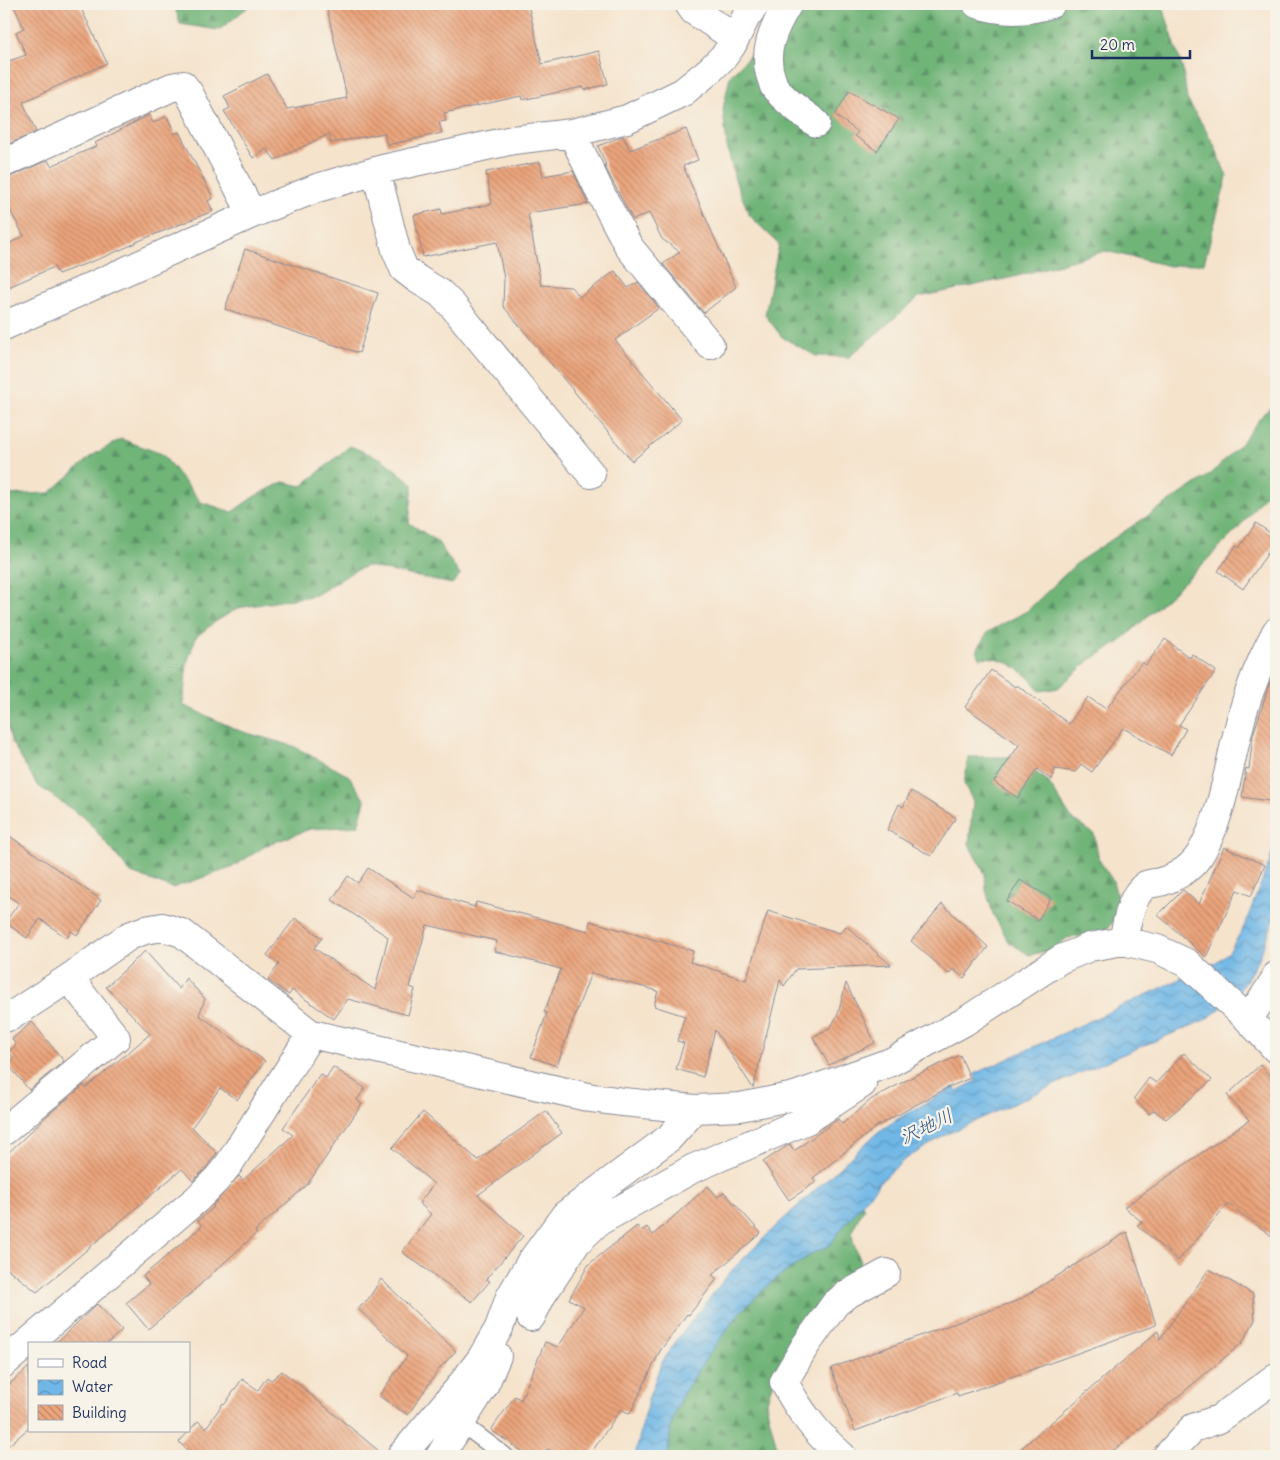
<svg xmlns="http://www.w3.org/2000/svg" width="1280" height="1460" font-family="Delius,'Klee One',sans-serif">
	<defs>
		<pattern id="forest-firs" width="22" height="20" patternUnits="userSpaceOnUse" patternTransform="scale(1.25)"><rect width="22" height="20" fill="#70b478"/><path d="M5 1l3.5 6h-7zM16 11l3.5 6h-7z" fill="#5b9366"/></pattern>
		<pattern id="water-waves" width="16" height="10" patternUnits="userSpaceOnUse" patternTransform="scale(1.25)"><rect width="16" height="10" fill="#6fb7e6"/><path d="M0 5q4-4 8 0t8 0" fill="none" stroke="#5a95be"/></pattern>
		<pattern id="building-back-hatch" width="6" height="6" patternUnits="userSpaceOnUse" patternTransform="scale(1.25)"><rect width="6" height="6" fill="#eba47b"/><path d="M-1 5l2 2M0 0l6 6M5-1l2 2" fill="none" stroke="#be8668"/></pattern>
	</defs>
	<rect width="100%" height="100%" fill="#f7f3e8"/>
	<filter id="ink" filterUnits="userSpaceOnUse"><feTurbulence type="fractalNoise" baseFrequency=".02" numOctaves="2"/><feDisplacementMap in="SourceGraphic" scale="10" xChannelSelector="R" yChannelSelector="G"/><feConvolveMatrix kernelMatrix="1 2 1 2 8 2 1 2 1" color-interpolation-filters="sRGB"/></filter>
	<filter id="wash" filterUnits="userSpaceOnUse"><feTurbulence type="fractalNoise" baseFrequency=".0096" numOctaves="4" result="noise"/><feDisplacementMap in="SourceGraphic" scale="20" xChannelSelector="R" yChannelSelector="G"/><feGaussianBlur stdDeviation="1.12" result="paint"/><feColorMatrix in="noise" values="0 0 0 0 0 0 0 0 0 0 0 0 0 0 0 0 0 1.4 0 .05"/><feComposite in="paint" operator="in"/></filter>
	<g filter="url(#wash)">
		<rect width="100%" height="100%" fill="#f5e3cc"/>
		<path fill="url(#forest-firs)" stroke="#46726b" d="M174,4H252L219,30L180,24Z
			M773,4H1159L1163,7L1183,70L1187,99L1214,144L1227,177L1204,263L1170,266L1105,251L1014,277L919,297L849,357L816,356L782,337L765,315L779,244L750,216L735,180L727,146L723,109L730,76L760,45L766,10Z
			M1276,404V481L1237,530L1199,568L1120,642L1090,660L1058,688L1040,691C1027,673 1004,654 980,658L976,651L988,632L1027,611L1078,562L1211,474L1243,441L1264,413Z
			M121,439L162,454L201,502L232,512L255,496L283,482L302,486L350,446L382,459L413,484L409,523L437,541L460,575L452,584L367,566L354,571L316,595L238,608L215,622L196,637L187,663L183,705L240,731L293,746L349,776L365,801L358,826L310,829L267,845L231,868L172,888L131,873L87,820L37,785L12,743L4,715V495L50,493L90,457Z
			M968,757H1012L1047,780L1071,818L1094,834L1099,860L1113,881L1118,901L1112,923L1103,934L1067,938L1052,950L1029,955L1009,942L993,914L986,890L985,874L969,845L973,801L964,784Z
			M859,1199L864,1208C849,1235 849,1233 861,1262L854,1272L832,1285L822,1299L774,1378L766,1404L779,1456H660L673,1403L716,1332Z"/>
		<path fill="url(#water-waves)" stroke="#4573a2" d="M1276,837V914L1259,958L1243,986L1220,1009L1205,1020L1109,1060L947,1134L904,1160L881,1181L838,1233L829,1246L813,1253L775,1279L740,1312L704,1361L680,1399L671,1425L668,1456H635L648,1400L661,1364L676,1341L731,1271L774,1228L878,1132L896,1120L954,1087L957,1091L976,1081L975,1074L1215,963L1229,952L1244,927L1271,858Z"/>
		<g id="blocks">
			<path fill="url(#building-back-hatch)" d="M13,4H79L107,63L23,102L36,132L4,146V59L8,69L6,62L26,55L16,32L24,28Z
				M326,4H528L542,64L599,51L608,84L584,90L583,87L522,100L521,96L444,113L446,121L439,122L442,133L387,145L384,133L331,143L329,134L275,160L267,149L253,158L224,111L230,108L224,96L267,74L287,109L347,98Z
				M849,91L899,119L877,151L855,136L858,132L835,115Z
				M149,115L153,123L167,116L175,134L179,132L213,198L208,201L213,211L136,242V243L104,257L58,274L54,267L4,289V246L24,236L4,199V178L10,177L48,160L51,166L97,146L95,143Z
				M686,129L698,160L683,166L736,287L704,313L663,264L680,252L662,239L649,213L633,220L604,165H606L598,146L623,136L630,150Z
				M540,162L543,176L573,171L588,204L528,213L541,285L571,287L580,297L615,271L628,288L638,282L659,308L615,340L682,420L632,461L503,306L504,279L497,242L423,257L414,215L441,209L442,214L492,204L486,172Z
				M245,249L378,293L359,353L225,309Z
				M1256,523L1276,537V541L1243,589L1218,571L1236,546L1239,548Z
				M1165,639L1190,658L1192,654L1216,671L1179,725L1186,729L1171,755L1123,728L1092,772L1081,764L1076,772L1055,769L1052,780L1037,769L1018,798L994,782L1019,745L965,707L991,670L1015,687L1017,685L1069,724L1088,697L1106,709L1142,662L1146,665Z
				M1270,682H1276V802L1242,797L1246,768L1249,769L1253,735Z
				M911,791L956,818L931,856L887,830L899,804L903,807Z
				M4,832L101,900L77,935L71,931L67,938L40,919L27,938L5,922L19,903L4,893Z
				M1224,847L1265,865L1251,896L1237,890L1206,957L1158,915L1183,890L1199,904Z
				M368,868L414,898L417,890L475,907L476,902L588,931L590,921L693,951L690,962L746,980L768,911L840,933L846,926L891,965L796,969L784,986L780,980L753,1088L715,1030L703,1077L676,1069L684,1043L677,1041L685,1016L654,1006L658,991L591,973L570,1028L557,1066L531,1057L547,1013L544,1012L561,969L494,951L497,941L427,925L410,987L415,989L408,1015L348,999L334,1019L292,990L289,995L268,980L279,964L267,955L295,918L322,938L314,948L375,990L388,937L332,900L348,876L358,883Z
				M1020,880L1051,898L1038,920L1007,901Z
				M942,904L988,947L964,978L953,969L949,974L911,941Z
				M145,951L179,989L186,978L205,999L199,1015L265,1061L237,1100L220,1088L192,1127L217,1153L205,1169L193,1181L182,1169L37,1292L4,1266V1157L49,1114L84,1085L86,1088L150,1034L106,987Z
				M846,983L875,1043L829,1065L813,1037L831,1027L838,1014Z
				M32,1022L64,1061L29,1090L8,1064L14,1058L8,1052L16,1045L12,1039Z
				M1184,1053L1212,1080L1166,1119L1154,1110L1149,1114L1134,1098L1149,1078L1156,1083Z
				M960,1055L970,1078L947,1088L877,1126L813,1178L816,1182L789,1200L763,1162L790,1144L794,1151L838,1119L842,1124L872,1099L914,1076Z
				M1260,1065L1276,1082V1239L1228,1204L1178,1261L1137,1225L1142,1222L1124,1207L1249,1120L1227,1095Z
				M333,1067L365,1088L357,1100L362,1104L307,1185L255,1231L257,1233L194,1290V1291L148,1329L126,1303L149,1284L143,1276L202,1226L198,1221L214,1207L213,1205L239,1176L243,1180L293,1135L283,1128L320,1074L326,1078Z
				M546,1111L562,1133L478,1195L523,1236L486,1279L490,1281L472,1302L402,1252L431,1214L419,1203L434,1184L392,1148L423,1112L478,1160Z
				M708,1186L718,1197L724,1192L761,1233L712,1275L717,1279L689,1315L687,1314L660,1351L630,1414L621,1409L589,1456H561L548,1449L543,1456H529L491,1430L515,1396L521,1400L545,1342L558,1347L584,1307L569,1299L589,1264L637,1226L641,1231L647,1227L653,1235Z
				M1127,1232L1156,1325L958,1396L957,1393L855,1431L831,1368L1019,1300Z
				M1209,1269L1253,1294L1255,1320L1242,1343L1107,1456H1012L1158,1331L1160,1339Z
				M381,1279L456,1351L439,1369L408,1415L379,1396L407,1356L358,1309L369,1298Z
				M97,1304L122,1330L107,1344H55Z
				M29,1367V1428L4,1449V1389Z
				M282,1371L385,1456H188L190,1453L179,1442L198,1421L206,1428L223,1403L225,1404L242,1379L258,1390L267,1377L271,1380Z"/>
		</g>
	</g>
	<g filter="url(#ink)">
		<use href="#blocks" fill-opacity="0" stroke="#888995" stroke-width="1"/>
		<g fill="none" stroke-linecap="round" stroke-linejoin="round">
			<defs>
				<path id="service" d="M461,1423L505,1456"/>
				<path id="minor" d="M689,4L694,11L735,38
					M788,4C774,27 761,53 772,80C773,84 774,88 777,90C787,103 803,113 816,123
					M977,4C1002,12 1026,12 1051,4
					M572,133L601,194L629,247L710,345
					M4,163L172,87L183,85L189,93L252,214
					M376,171L396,250L404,269L417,279L440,293L453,306L591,474
					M4,326L252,214L317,188L383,169L513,140L572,133L627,119L683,92L709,71L725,55L732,45L746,17L756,4
					M1123,941C1127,924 1130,896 1146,885C1150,883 1156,883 1160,882C1178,877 1193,867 1202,851C1222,816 1228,770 1238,731C1246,696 1259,664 1276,632
					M4,1018L11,1016L69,978L129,936L145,930L163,927L182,933L311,1034L592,1098L623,1102L695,1109L740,1107L795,1096L891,1062L964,1022L1061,959L1090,947L1123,941L1157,949L1187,963L1248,1019L1276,1049
					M1248,1019L1274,982L1276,976
					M4,1131L116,1038L69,978
					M531,1317L542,1295L577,1242L598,1222L692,1169L807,1120L862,1084
					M4,1363L197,1199L217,1179L229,1164L311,1034
					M401,1456L458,1389L481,1359L499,1328L510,1297L530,1263L565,1215L669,1138L695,1109
					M440,1456L484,1386L497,1356
					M842,1456C816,1433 800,1412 784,1382L805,1346L835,1304L846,1295L886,1273
					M1167,1456L1193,1428L1219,1419L1276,1377"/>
			</defs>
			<use href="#service" stroke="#888995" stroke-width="19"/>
			<use href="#minor" stroke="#888995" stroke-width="30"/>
			<use href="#service" stroke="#fff" stroke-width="16"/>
			<use href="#minor" stroke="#fff" stroke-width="28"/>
		</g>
	</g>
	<g text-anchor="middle" stroke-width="4.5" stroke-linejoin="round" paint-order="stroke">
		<g font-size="19" font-style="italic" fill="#345887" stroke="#f7f3e8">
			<text transform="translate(926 1126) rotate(-26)" y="7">沢地川</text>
		</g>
	</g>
	<rect width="1280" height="1460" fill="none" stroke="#f7f3e8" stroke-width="20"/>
	<rect x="28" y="1342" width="162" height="90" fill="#f7f3e8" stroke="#9fa5b1"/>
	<rect x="38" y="1359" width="25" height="8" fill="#ffffff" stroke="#9fa5b1"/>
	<text x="72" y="1368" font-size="15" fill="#1b2f5e">Road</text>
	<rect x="38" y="1380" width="25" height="15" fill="url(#water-waves)" stroke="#9fa5b1"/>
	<text x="72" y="1392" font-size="15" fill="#1b2f5e">Water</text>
	<rect x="38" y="1405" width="25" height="15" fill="url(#building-back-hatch)" stroke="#9fa5b1"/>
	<text x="72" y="1418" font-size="15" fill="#1b2f5e">Building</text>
	<path d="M1092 50v8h98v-8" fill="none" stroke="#1b2f5e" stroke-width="2.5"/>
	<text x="1100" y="50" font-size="15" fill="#1b2f5e" stroke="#f7f3e8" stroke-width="4" paint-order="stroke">20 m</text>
</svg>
